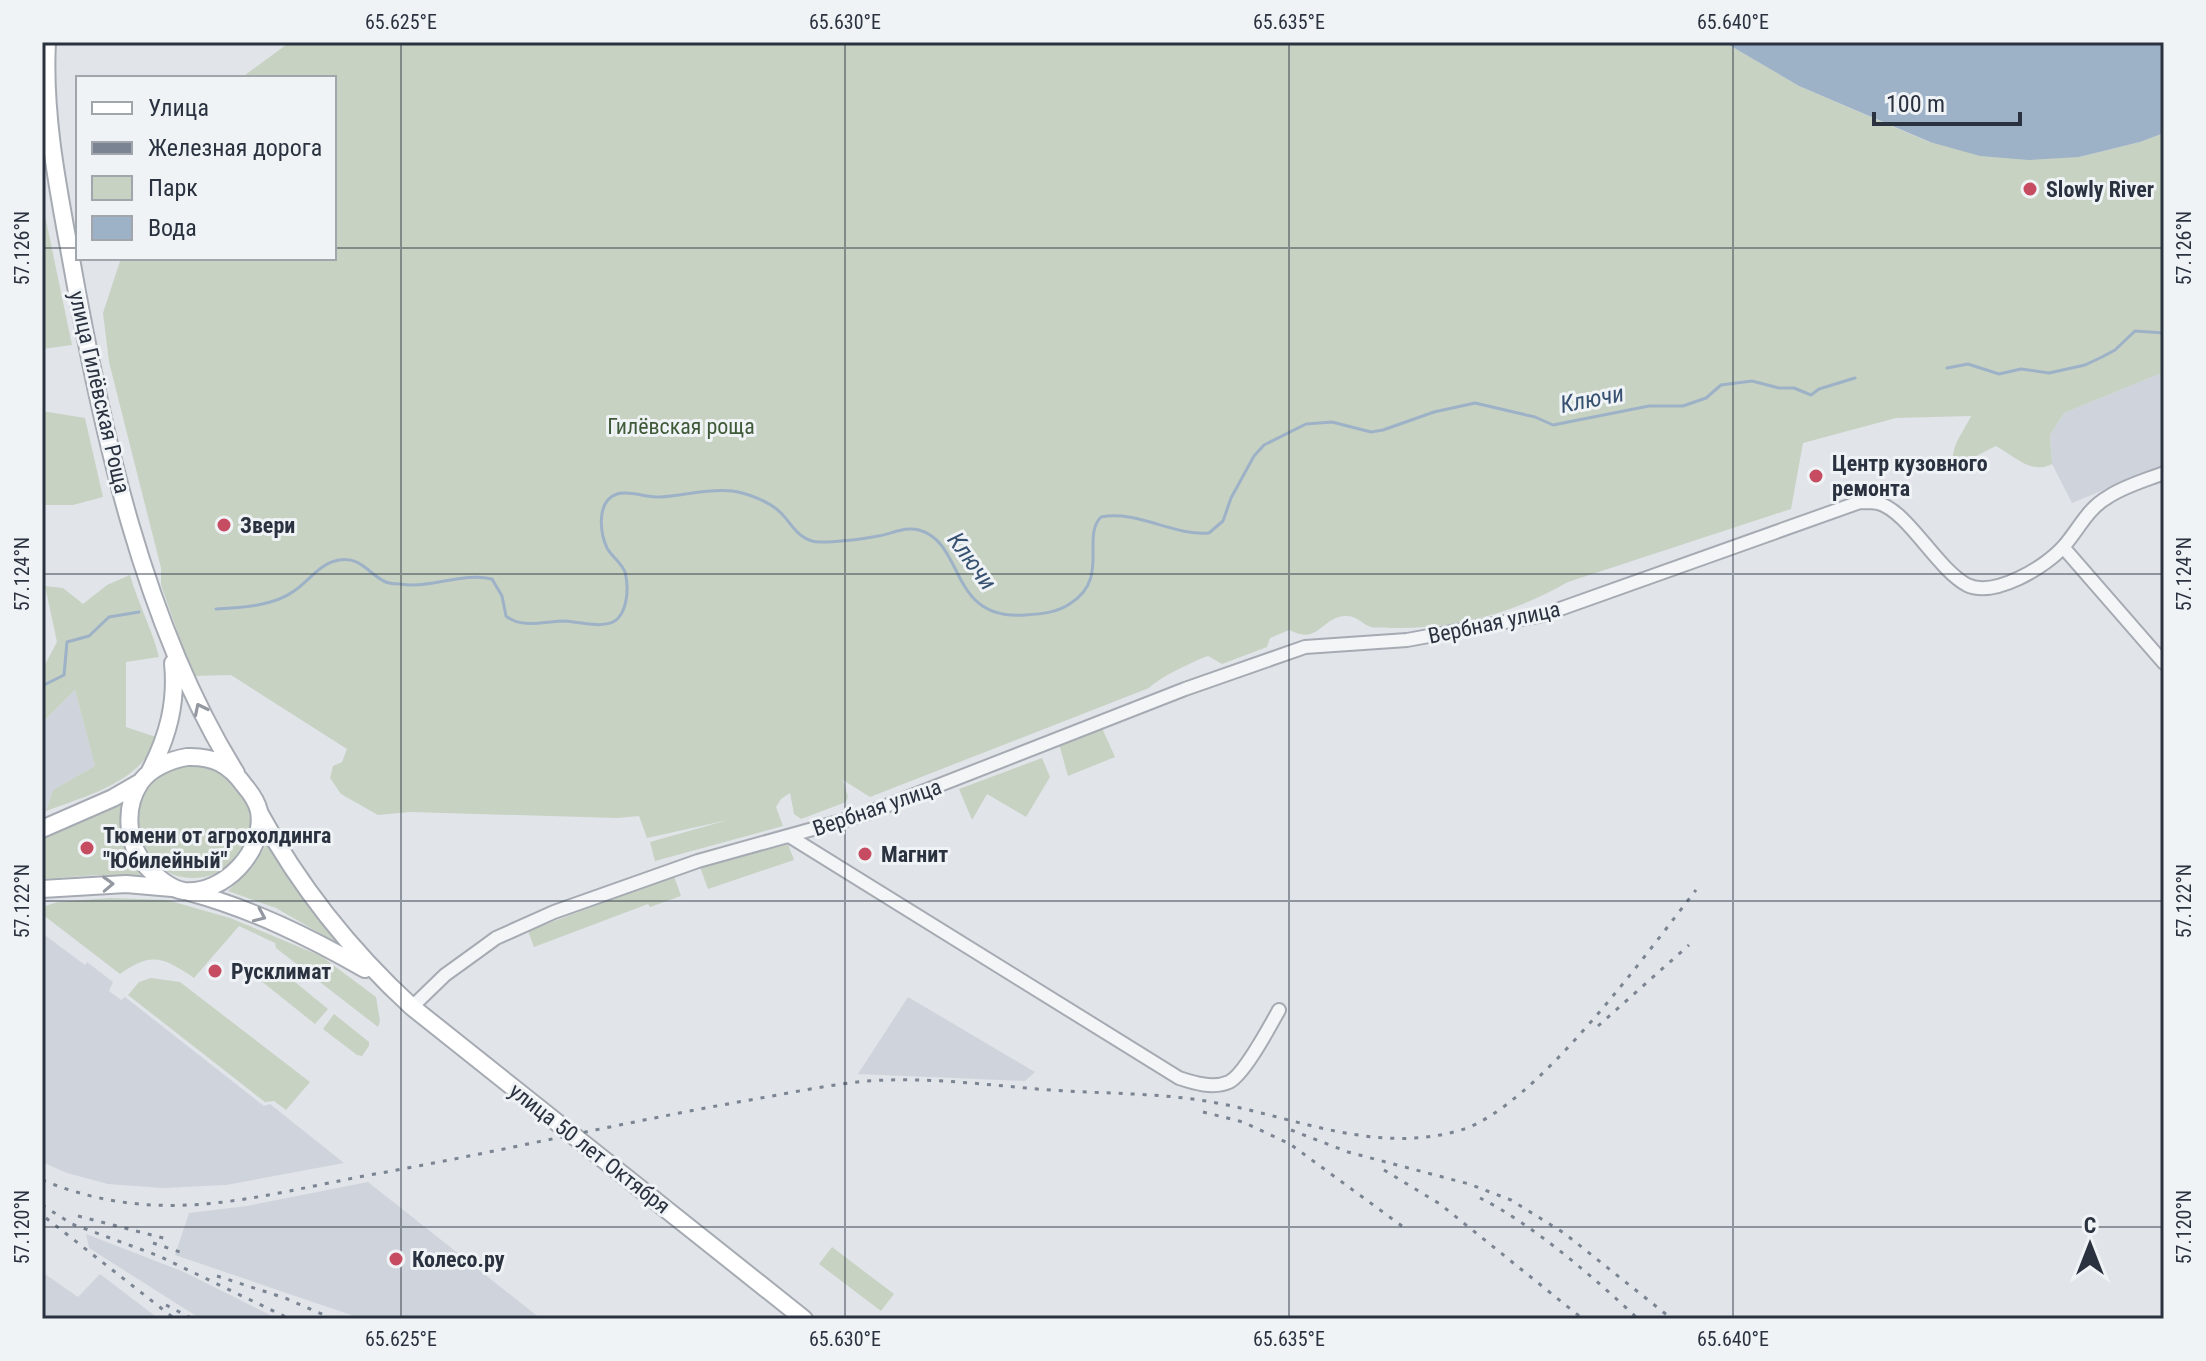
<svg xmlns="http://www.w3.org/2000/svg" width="2206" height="1361" font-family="'Roboto Condensed',sans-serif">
	<rect width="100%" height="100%" fill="#e1e4e9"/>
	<path fill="#cfd3db" d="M2164,372V465L2072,503L2052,464L2050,435L2064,413Z
		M75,690L95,766L53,790L46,811L42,812V723Z
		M42,933L85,965L87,962L113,982L109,991L121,1000L125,997L264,1106L270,1104L344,1163L226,1185L163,1188L108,1184L67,1173L42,1162Z
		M908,997L1035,1072L1025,1081L858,1074Z
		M368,1182L541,1319H363L175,1255L189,1213L247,1206Z
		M86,1234L184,1272L278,1319H201L89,1248Z
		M42,1272L78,1297L100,1274L159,1319H42Z"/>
	<path fill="#c7d2c3" d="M290,42H1724L1799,86L1929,142L2079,157L2140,142L2164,133V372L2064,413L2050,435L2052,464C2032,475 2014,456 1996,446L1978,455L1964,472H1954C1949,446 1961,437 1971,416L1896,418L1803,443L1791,509L1568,582C1512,614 1455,629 1390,628C1385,627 1375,628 1371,627C1362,624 1357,615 1344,616C1320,619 1319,645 1289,630L1270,638L1267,647L1222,664L1208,656C1194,661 1160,677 1149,688L870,797L843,780L848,797L846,802L801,819L794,814L790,793L781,799L776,807L783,826L655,861L650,842L728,820L647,838L639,816L617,818L410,812L378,815L341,794L330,778L333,766L342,762L347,749L231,675L193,676L161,585V568L109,362L103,313L121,258H334V78H241Z
		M42,201L72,345L42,349Z
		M42,411L85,418L103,497L73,505H42Z
		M130,575C138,603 152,629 159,657L126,662V727L159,738C137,783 92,794 46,811L53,790L95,766L75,690L42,723V670L57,642L45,586L63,588L83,604L107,585Z
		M1102,728L1115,757L1068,776L1059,744Z
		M1042,758L1050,777L1026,817L987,794L972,820L959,789Z
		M136 821a57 57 0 1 1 114 0a57 57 0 1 1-114 0Z
		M126,798C118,828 122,850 141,875H97L42,879V836Z
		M267,843L289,880L337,940L335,942L276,908L228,891L252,868Z
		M788,844L794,860L708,889L700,867Z
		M674,876L681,896L650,907L648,904L534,947L528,931Z
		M110,898L167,900L230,918L321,956L376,997L380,1021L378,1027L276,948L275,943L239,926L194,978C164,958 152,951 120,974L42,914V907L58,902Z
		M273,964L328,1009L315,1024L260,980V975L268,965Z
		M151,978L180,982L310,1082L286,1110L274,1101L265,1102L128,995L139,982Z
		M334,1014L369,1042V1046L362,1056L357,1055L323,1029Z
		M832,1247L894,1294L881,1311L819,1264Z"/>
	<path fill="#9eb2c7" d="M1724,42H2164V133L2140,142L2079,157L2029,160L1980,156L1930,142L1799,86Z"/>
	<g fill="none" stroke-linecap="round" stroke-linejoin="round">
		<path stroke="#9eb2c7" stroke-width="3" d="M1947,368L1968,364L1999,374L2021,369L2049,373L2085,365L2102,357L2115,350L2135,331L2164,333
			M216,609C240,608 274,606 294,591C309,581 320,563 339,560C361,557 366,571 382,580C386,583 394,584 400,584C431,589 462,572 492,579L502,596L506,616C522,629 545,621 565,621C579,622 600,628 613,622C628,614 629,587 625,572C621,562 612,557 607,548C600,533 596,501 617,494C629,490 647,498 660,497C683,496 709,488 732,491C748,493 770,502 781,513C791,523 797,537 812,541C823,544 865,539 878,536C892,534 905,526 919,530C966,543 948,621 1025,615C1041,614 1057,613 1071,603C1110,578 1081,537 1101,517C1138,510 1173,536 1209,533L1223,521L1231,498L1254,456L1264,445L1306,424L1332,422L1371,432L1383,430L1434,412L1475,403L1535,417L1553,425L1649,406H1683L1706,398L1721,385L1752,381L1779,388H1794L1811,395L1819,389L1855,378
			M42,686L64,675L67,642L89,636L109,617L139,612"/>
		<defs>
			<path id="street" d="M2063,547L2164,663
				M789,836L1179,1078C1194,1083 1213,1089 1229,1082C1244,1075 1270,1026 1279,1010
				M412,1007L445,975L481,949L496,938L554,912L698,861L863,815L1185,689L1305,647L1407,640L1543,615L1860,502C1866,502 1873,502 1878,503C1908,511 1936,568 1967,585C1994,598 2046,567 2064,546C2079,529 2087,509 2108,497C2124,486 2146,480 2164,473"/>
			<path id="secondary" d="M47,42C43,115 58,188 71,259C101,428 144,626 236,773
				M187,757C213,756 229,764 244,785C250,792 257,802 259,811C266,851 223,895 184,891C170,889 158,878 148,868C127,847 123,809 140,783C150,768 170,760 187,757Z
				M150,771C168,736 177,703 173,663
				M259,812C299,886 350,950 412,1007L804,1319
				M42,829L113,798L139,783
				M42,889L126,884L172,888
				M189,892C252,909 309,937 365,969"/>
		</defs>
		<use href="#street" stroke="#a6abb3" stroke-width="16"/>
		<use href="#secondary" stroke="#a6abb3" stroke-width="20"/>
		<use href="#street" stroke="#f3f5f7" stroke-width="12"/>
		<use href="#secondary" stroke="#fff" stroke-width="16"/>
		<path stroke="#7b8492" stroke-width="3" stroke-dasharray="4 8" stroke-linecap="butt" d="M1598,1026L1689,945
			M1203,1112L1243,1122L1290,1144L1402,1226
			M1291,1130L1348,1152L1469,1184L1511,1200L1564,1233L1672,1319
			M1384,1170L1440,1204L1583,1319
			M42,1180C163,1229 254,1196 375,1174C498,1152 620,1123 744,1101C785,1094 826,1085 867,1081C924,1077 980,1084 1037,1089C1094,1094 1150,1092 1206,1101C1291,1115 1374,1156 1461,1130C1536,1107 1646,954 1696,890
			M1480,1198C1531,1223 1596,1279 1638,1319
			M42,1205L72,1224L159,1256L290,1319
			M78,1216L167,1239
			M46,1218L175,1319
			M153,1243L183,1253
			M217,1276L285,1298L333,1319
			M166,1305L193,1319"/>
	</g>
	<defs><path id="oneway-chevron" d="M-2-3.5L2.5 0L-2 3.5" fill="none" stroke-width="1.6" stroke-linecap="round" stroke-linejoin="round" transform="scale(2)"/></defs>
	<g stroke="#9498a0">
		<use href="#oneway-chevron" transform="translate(200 709) rotate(-116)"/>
		<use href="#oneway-chevron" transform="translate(108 884) rotate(-2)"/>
		<use href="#oneway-chevron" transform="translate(260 916) rotate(24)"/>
	</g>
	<path fill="none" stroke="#2a3240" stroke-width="2" stroke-opacity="0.45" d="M401,42V1319M845,42V1319M1289,42V1319M1733,42V1319M42,248H78M334,248H2164M42,574H2164M42,901H2164M42,1227H2164"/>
	<g fill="#c64d61" stroke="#f0f3f6" stroke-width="3">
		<circle cx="2030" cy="189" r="8"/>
		<circle cx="1816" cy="476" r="8"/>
		<circle cx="224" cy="525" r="8"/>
		<circle cx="87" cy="848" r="8"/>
		<circle cx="865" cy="854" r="8"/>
		<circle cx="215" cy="971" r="8"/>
		<circle cx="396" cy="1259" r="8"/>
	</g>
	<g text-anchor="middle" stroke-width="6" stroke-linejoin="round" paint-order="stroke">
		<g font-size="22" font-weight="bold" fill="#2a3240" stroke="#f0f3f6" text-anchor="start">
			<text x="2046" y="197">Slowly River</text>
			<text x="1832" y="471">Центр кузовного<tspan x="1832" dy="25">ремонта</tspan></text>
			<text x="240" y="533">Звери</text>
			<text x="103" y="843">Тюмени от агрохолдинга<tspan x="103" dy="25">"Юбилейный"</tspan></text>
			<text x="881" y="862">Магнит</text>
			<text x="231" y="979">Русклимат</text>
			<text x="412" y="1267">Колесо.ру</text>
		</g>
		<g font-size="22" fill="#2a3240" stroke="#f0f3f6">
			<text transform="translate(100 392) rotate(77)" y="8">улица Гилёвская Роща</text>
			<text transform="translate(1494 622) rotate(-12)" y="8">Вербная улица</text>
			<text transform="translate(877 807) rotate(-19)" y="8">Вербная улица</text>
			<text transform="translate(590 1148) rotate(38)" y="8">улица 50 лет Октября</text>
		</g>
		<g font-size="22" fill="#3f5a38" stroke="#f0f3f6">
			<text x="681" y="434">Гилёвская роща</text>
		</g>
		<g font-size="24" font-style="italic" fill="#375271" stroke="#f0f3f6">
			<text transform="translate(1592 399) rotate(-11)" y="8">Ключи</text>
			<text transform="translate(972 561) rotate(54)" y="8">Ключи</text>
		</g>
	</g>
	<rect width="2206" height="1361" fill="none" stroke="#f0f3f6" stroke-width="88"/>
	<rect x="76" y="76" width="260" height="184" fill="#f0f3f6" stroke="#a1a6ad" stroke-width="2"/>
	<rect x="92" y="102" width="40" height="12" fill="#ffffff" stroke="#a1a6ad" stroke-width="2"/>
	<text x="148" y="116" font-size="24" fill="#2a3240">Улица</text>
	<rect x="92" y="142" width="40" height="12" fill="#7b8492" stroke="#a1a6ad" stroke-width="2"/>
	<text x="148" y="156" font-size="24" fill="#2a3240">Железная дорога</text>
	<rect x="92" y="176" width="40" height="24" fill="#c7d2c3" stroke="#a1a6ad" stroke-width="2"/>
	<text x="148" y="196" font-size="24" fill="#2a3240">Парк</text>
	<rect x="92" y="216" width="40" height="24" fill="#9eb2c7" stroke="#a1a6ad" stroke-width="2"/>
	<text x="148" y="236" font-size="24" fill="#2a3240">Вода</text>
	<g transform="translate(2090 1245)" stroke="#f0f3f6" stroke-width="6" paint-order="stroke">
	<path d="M0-6L14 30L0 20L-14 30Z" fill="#2a3240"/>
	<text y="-12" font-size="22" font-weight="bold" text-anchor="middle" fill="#2a3240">С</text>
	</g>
	<path d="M1874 112v12h146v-12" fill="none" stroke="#2a3240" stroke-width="4"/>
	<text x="1886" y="112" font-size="24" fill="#2a3240" stroke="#f0f3f6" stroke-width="6" paint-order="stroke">100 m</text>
	<rect x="44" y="44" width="2118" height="1273" fill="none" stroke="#2a3240" stroke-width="3"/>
	<g font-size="20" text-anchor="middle" fill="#2a3240">
		<text x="401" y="29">65.625°E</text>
		<text x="845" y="29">65.630°E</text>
		<text x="1289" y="29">65.635°E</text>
		<text x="1733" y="29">65.640°E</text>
		<text transform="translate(22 248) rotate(-90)" y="7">57.126°N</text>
		<text transform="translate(2184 248) rotate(-90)" y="7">57.126°N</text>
		<text transform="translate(22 574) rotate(-90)" y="7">57.124°N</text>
		<text transform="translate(2184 574) rotate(-90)" y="7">57.124°N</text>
		<text transform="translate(22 901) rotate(-90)" y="7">57.122°N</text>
		<text transform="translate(2184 901) rotate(-90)" y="7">57.122°N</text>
		<text transform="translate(22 1227) rotate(-90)" y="7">57.120°N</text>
		<text transform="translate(2184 1227) rotate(-90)" y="7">57.120°N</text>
		<text x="401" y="1346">65.625°E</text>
		<text x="845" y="1346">65.630°E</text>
		<text x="1289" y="1346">65.635°E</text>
		<text x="1733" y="1346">65.640°E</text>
	</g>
</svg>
